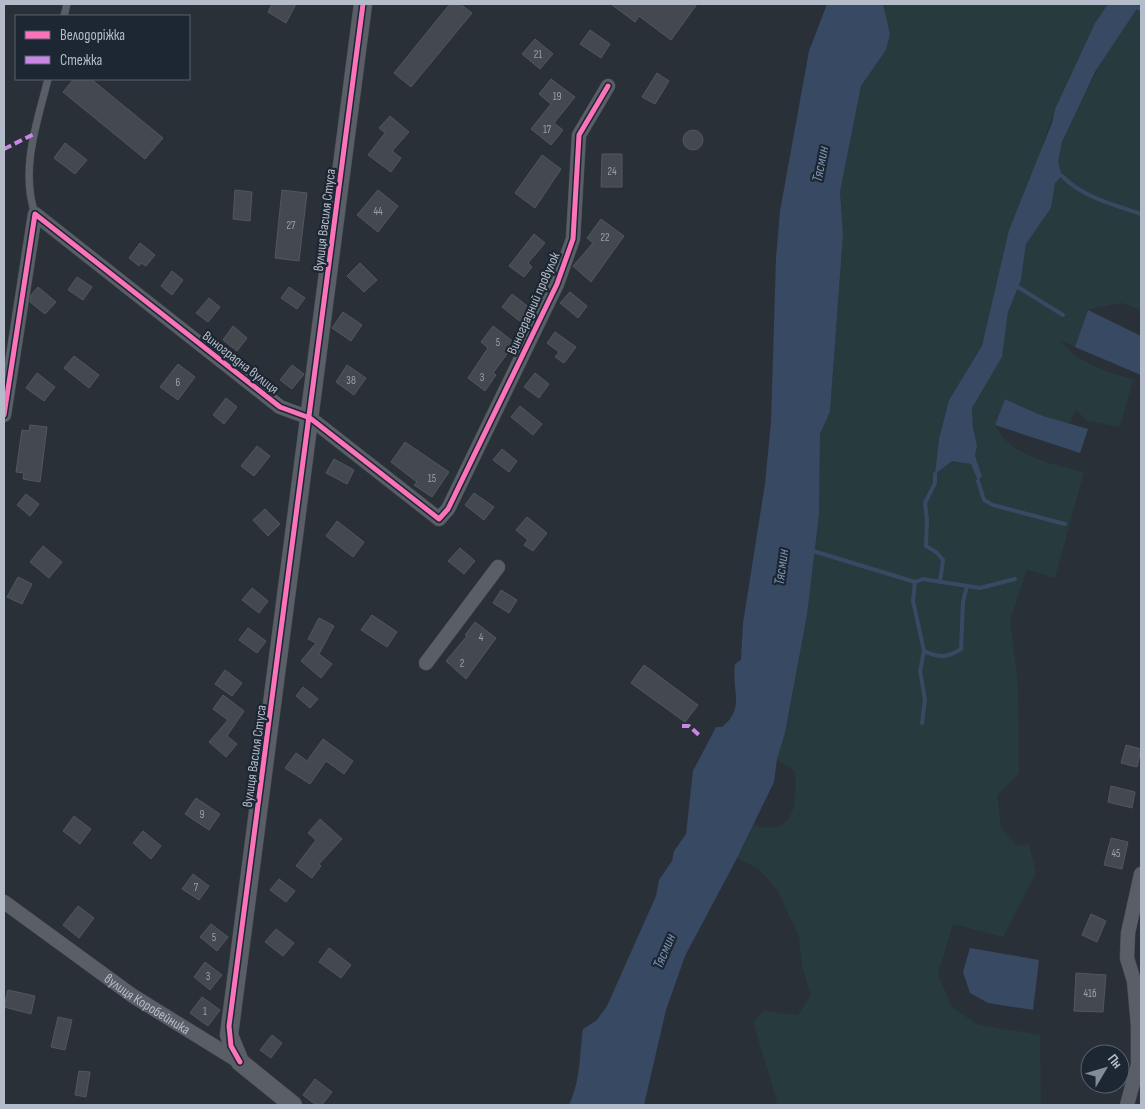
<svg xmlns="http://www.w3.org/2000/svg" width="1145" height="1109" font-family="'Sofia Sans Condensed',sans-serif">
	<rect width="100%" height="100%" fill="#2a3038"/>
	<path fill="#273a3e" d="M883,4H1108L1095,23L1055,109L1002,266L982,347L949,400L939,439L936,473L951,460L971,464L978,481L982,476L975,456L977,446L973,428L972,408L1002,357L1008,312L1021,280L1026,244L1051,208L1055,183L1062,176C1061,171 1058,166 1058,161C1059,133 1121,24 1141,4V310L1121,303L1088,310L1075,347L1059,339L1076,357L1103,370L1133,380L1120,427L1087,421L1076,410L1070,424L1043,416L1006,399L995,425C1011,457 1052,464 1084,472L1055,578L1027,570L1010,620L1018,684L1019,773L997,795L1001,827L1017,846L1029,844L1036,873L1003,937L953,924L938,974L952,1007L977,1024L1040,1035L1041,1105H776L777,1101L753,1022L764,1011L798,1015L811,995L802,966L799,937L778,891L759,869L737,858L753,825C795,837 797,804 795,772L777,759L785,733L807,615L819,515L820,434L830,412L843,234L840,192L861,86L886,50L890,34Z"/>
	<path fill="#384963" d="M827,4H883L890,34L886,50L861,86L840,192L843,234L830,412L820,434L819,515L807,615L785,733L777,759L774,782L737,858L685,956L666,1010L644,1105H569C581,1079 579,1057 583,1029L597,1020L607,1006L656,896L659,880L672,861L674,851L686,834L693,771L716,727H722C746,708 731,690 735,664L741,660L743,623L765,484L771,422L776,258L780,211L809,51Z
		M1108,4H1140L1095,72L1062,142L1058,162L1062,176L1055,183L1051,208L1026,244L1021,280L1008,312L1002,357L972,408L973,428L977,446L975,456L982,476L978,481L971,464L952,461L935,474L939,439L949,400L982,346L1009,230L1052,123L1055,109L1095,23Z
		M1088,310L1141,336V375L1075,347Z
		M1005,399L1043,416L1088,429L1080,453L995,425Z
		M970,948L1039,960L1033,1010L988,1003L970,993L963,972Z"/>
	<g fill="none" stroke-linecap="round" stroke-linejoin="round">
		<path stroke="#384963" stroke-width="4" d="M1138,8L1141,9
			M1062,176C1084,198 1112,204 1141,214
			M1018,287L1063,315
			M935,474V483L925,503L927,521L926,546L936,552L943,560L940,582
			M978,481L984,500L993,505L1065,524
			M810,550L915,582L923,579L980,588L1015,579
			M915,582L913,601L924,651C939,658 947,658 961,649L963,602L967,586
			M922,723L925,699L920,671L924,651"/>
	</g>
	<path fill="#444950" stroke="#52575f" d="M272,4H296L286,23L268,12Z
		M450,4H460L472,13L411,87L394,73Z
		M611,4H697L671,40L639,16L635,22Z
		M590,30L610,44L601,58L580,44Z
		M535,39L553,54L540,69L522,54Z
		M657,73L669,81L655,104L642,97Z
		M74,79H91L163,138L145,159L63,92Z
		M551,79L575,97L554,123L563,130L551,145L531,129L551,104L539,94Z
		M390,116L409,132L392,151L401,158L391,172L368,155L385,133L379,128Z
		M683 140a10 10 0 1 1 20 0a10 10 0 1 1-20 0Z
		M65,143L87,160L75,174L54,158Z
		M602,154H622V187H601Z
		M542,155L561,169L535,208L515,193Z
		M235,190L252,192L250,221L233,219Z
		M282,190L307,193L299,261L275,258Z
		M378,190L398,206L378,232L357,215Z
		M601,219L624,236L591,282L573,266L593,243L587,238Z
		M534,234L545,243L528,263L532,267L524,277L509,266Z
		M140,243L155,255L146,266L141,263L139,266L129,258Z
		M360,263L377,280L364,292L347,276Z
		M172,271L183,280L172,295L161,286Z
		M77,277L92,287L83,300L68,290Z
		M38,287L56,302L45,314L30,302L31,295Z
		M289,287L305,298L297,309L281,298Z
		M570,292L587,306L578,318L560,303Z
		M512,294L531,309L521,322L502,307Z
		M209,298L220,307L208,322L196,313Z
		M343,312L362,325L351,341L332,328Z
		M233,326L247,338L237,351L223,340Z
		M493,326L515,343L493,373L496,375L485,391L468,378L488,348L481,342Z
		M555,332L576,347L564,363L555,357L559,352L547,343Z
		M74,356L99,375L89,388L64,368Z
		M178,364L195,377L178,400L160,387Z
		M292,365L304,374L292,389L280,380Z
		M347,365L366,378L354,395L336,382Z
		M37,373L55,387L44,401L26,388Z
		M535,373L549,384L539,398L524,387Z
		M226,398L237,407L224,424L213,415Z
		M520,406L542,424L533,435L511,417Z
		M30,425L47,427L40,482L23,479L24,473L16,472L22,430L29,431Z
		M405,442L449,472L432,497L414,485L417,482L391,462Z
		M257,446L270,456L254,476L241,466Z
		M502,449L517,461L509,472L493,460Z
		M334,459L354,470L347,484L326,473Z
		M474,493L494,507L484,520L465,505Z
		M26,494L39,504L30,516L17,505Z
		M265,509L280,524L268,536L253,520Z
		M527,517L547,533L533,551L524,545L528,540L516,530Z
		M337,521L364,542L353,557L326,536Z
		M43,546L62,562L49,578L30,562Z
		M460,548L475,561L464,574L448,561Z
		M18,577L32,584L22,604L7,597Z
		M252,588L268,601L259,613L242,600Z
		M501,590L517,600L509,613L493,603Z
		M372,615L397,632L387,647L361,630Z
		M319,618L334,626L319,654L332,664L321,678L301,661L316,643L308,639Z
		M475,622L496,638L466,679L446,661L467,636L465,635Z
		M248,628L266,641L257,653L239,640Z
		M644,665L698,705L685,722L631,683Z
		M225,670L242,683L232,696L215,684Z
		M303,687L318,699L310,708L296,696Z
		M223,695L244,711L227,736L237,744L226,757L209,742L228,720L213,709Z
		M323,739L353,761L344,774L326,761L310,784L285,768L296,753L307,761Z
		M1126,745L1141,749L1137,767L1121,763Z
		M1111,786L1135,792L1132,808L1108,802Z
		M196,798L220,814L209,830L185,814Z
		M74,816L91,829L80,844L63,831Z
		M320,819L342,839L319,864L321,866L312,878L296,866L316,840L308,833Z
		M143,831L161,846L151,859L133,843Z
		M1111,838L1128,842L1122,869L1104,865Z
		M193,874L209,886L199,900L182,889Z
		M279,879L295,891L286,902L270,890Z
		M78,906L94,918L79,938L63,925Z
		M1091,914L1106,921L1097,942L1082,935Z
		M211,924L228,937L217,951L200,937Z
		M276,929L294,943L283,956L265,942Z
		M329,948L351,965L341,978L319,962Z
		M205,962L222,975L210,990L194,977Z
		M1076,973L1106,975L1103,1012L1074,1011Z
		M8,990L35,996L31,1014L4,1007Z
		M202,997L220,1010L208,1026L190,1013Z
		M58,1017L72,1020L65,1050L51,1047Z
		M272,1035L282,1043L271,1058L260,1050Z
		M79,1071L90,1072L86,1097L75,1095Z
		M315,1079L332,1092L322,1105H316L303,1095Z"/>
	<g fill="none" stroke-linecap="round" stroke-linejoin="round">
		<defs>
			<path id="service" d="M64,16L67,4
				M35,214C20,169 37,123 48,79"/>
			<g id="minor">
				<path d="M4,415L35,214L280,407L310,418L439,519L448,509L557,284L573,239L579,135L608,86"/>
				<path d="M426,663L498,567"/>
				<path id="s1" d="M4,902L133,996L240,1062"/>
				<path d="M1127,1105L1138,1065V1026L1134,981L1127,958L1128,933L1141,874"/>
			</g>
			<path id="tertiary" d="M293,1105L240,1062L229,1035L363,4"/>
		</defs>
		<use href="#service" stroke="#484c53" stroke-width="8"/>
		<use href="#minor" stroke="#484c53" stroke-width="15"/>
		<use href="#tertiary" stroke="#484c53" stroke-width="19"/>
		<use href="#service" stroke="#5a5e66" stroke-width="7"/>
		<use href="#minor" stroke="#5a5e66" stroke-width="14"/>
		<use href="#tertiary" stroke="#5a5e66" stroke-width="18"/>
		<path stroke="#c787e3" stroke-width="4" stroke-dasharray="8 4" stroke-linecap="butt" d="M4,149L34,134
			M682,726H689L699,735"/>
		<defs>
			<path id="cycleway" d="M4,415L35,214L280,407L310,418L439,519L448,509L557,284L573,239L579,135L608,86
				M240,1062L231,1046L229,1026L363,4"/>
		</defs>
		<use href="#cycleway" stroke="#1d2633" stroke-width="8"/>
		<use href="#cycleway" stroke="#fb73b8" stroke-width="5"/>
	</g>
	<g text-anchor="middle" stroke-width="4.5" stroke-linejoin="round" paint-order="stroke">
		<g font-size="11" fill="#989fab">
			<text x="538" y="58">21</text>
			<text x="557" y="100">19</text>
			<text x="547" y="133">17</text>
			<text x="612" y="175">24</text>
			<text x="378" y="215">44</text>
			<text x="291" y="229">27</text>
			<text x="605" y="241">22</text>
			<text x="498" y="346">5</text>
			<text x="482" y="381">3</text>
			<text x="351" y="384">38</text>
			<text x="178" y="386">6</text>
			<text x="432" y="482">15</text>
			<text x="481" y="641">4</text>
			<text x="462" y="667">2</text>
			<text x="202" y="818">9</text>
			<text x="1116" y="857">45</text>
			<text x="196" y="891">7</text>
			<text x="214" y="941">5</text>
			<text x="208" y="980">3</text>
			<text x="1090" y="997">41б</text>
			<text x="205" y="1015">1</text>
		</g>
		<g font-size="14" fill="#b4bcc9" stroke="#1d2633">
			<text transform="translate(324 220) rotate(-83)" y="5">вулиця Василя Стуса</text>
			<text transform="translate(533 303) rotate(-66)" y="5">Виноградний провулок</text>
			<text transform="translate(241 362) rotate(38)" y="5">Виноградна вулиця</text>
			<text transform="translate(254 756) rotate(-82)" y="5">вулиця Василя Стуса</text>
			<text dy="5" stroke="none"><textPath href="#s1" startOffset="176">вулиця Коробейника</textPath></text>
		</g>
		<g font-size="15" font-style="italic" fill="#7c92b1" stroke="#1d2633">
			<text transform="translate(820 164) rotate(-79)" y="5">Тясмин</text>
			<text transform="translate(781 567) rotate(-83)" y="5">Тясмин</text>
			<text transform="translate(664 951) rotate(-67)" y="5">Тясмин</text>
		</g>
	</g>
	<rect width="1145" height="1109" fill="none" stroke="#b4bcc9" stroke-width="10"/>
	<rect x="15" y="15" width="175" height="65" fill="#1d2633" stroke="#59626f"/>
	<rect x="25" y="31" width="25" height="8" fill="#fb73b8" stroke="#59626f"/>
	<text x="60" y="40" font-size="15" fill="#b4bcc9">Велодоріжка</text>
	<rect x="25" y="56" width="25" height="8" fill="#c787e3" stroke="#59626f"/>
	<text x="60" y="65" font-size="15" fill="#b4bcc9">Стежка</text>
	<g transform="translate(1105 1069) rotate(52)"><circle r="24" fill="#1d2633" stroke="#59626f"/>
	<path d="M0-4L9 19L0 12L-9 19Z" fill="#848b96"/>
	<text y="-8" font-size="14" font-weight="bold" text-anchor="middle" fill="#b4bcc9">Пн</text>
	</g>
</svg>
